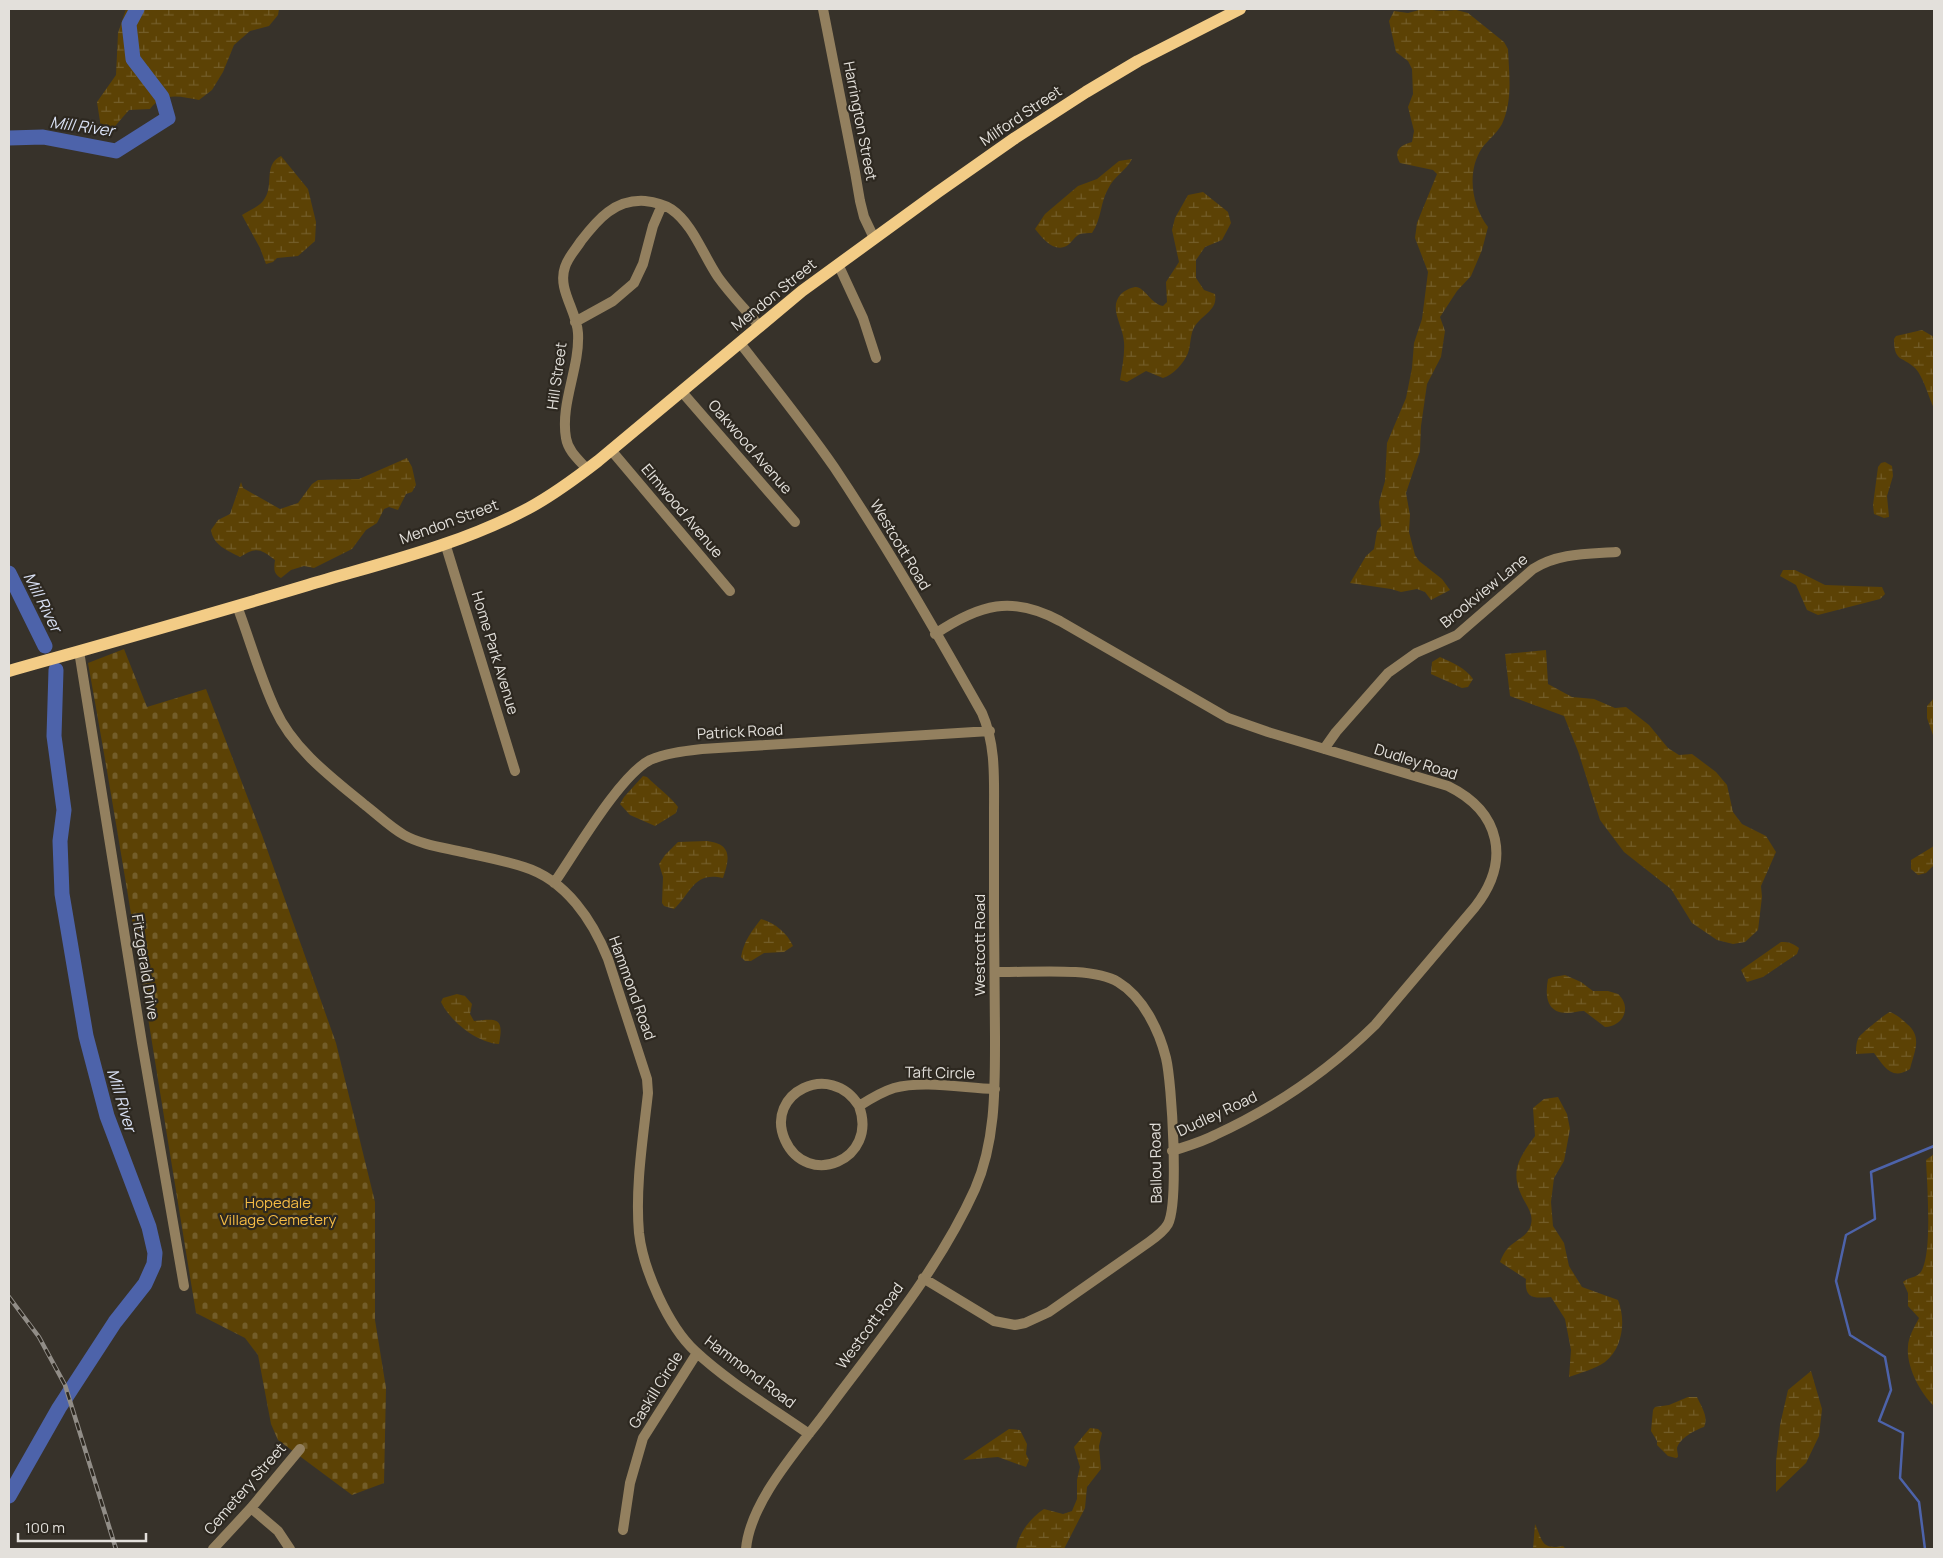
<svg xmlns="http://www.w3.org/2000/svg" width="1943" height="1558" font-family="Manrope,sans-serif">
	<defs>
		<pattern id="wetland-marsh" width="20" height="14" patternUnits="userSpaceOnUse" patternTransform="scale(1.25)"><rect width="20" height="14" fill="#5c4205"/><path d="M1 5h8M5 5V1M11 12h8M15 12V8" fill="none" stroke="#735d29"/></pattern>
		<pattern id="cemetery-stones" width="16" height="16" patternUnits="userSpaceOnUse" patternTransform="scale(1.25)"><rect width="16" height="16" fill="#5c4205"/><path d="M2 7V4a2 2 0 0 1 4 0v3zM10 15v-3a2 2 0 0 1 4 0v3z" fill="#735d29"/></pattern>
	</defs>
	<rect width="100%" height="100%" fill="#37322a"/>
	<path fill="url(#wetland-marsh)" d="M126,9H279L278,15L269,26L250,31L234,45L223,72L212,90L199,100C181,97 164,91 150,109L129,110L110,132L107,133L101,128L97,102L116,75L118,33Z
		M1423,9L1442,11L1456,10L1468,13L1504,42L1508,49C1509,74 1513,100 1502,124C1497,133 1488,140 1482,148C1466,172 1472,206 1488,227L1482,250L1471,276L1457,291L1440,317L1445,331L1441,357L1427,384L1421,426L1420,451L1406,493L1410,515L1409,532L1415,555L1419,561L1442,579L1450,590L1431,600L1425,592L1417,589L1401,592L1391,589L1350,583L1366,556L1374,549L1377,531L1381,526L1379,502L1385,481L1387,443L1406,398L1412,368L1414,343L1422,319L1428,272L1415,238L1417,223L1437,174L1433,170L1400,163C1393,151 1400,145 1412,142L1414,131L1408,107L1413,94L1412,69L1408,61L1396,52L1389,21L1394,11L1408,13Z
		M281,156L308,189L316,222L315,241L298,256L277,258L273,262L266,264L260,248L242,215C250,210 261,206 265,198C274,185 263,165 281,156Z
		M1132,159C1126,171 1114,176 1108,189C1100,203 1102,218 1092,233C1089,233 1083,233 1080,234C1075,236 1072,242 1068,245C1055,254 1043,239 1035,229L1045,214L1078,186L1097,179L1119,161Z
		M1203,192L1228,212L1231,223L1222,240L1205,247L1196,260V278L1204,290L1215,294C1218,310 1203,314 1195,326C1190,333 1191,345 1188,353C1184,363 1173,375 1163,378L1146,371L1127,382L1120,380C1122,368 1125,354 1124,342C1123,325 1108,308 1121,294C1124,291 1130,288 1135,287C1144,286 1151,304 1163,306L1167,302L1166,282L1179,262L1172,230L1175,218L1188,195Z
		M1922,330L1934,337V408C1929,398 1923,376 1915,368C1902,356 1894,362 1894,339L1896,336Z
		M407,458L412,467L416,485L412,492L406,494L398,510L389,507L384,509L377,523L366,530L352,549L314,568L304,566L291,570L281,578C273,574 274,568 275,560C260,548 256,547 240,557C228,551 213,545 211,530L218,520L230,514L241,482L243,488L280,509L298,503L312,484L318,480L359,479Z
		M1885,462L1892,466L1893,476L1887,496L1889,517L1884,518L1874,514L1873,505L1878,467L1881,463Z
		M1783,570H1795L1825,585L1882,587L1885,594L1880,599L1818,615L1807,610L1796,585L1780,576Z
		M1546,650L1548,684L1572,697L1594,699L1615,708L1626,707L1649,725L1668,748L1679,755L1692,754L1716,772L1727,785L1733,812L1742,824L1766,836L1776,852L1761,886L1762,897L1758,930L1745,942L1733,944L1717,940L1692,923L1671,889L1624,852L1600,820L1578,751L1564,716L1510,696L1505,654Z
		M1440,657C1451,662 1466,668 1473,679L1468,687L1462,688L1431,674L1432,662Z
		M1934,698V738L1927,718V706Z
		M643,776L647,777C657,787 671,797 678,807L676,813L655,826L630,815L620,804L624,797Z
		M707,841C732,844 730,858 723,878C694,871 691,893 674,909L664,906L662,903L663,877L659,864L665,855L678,842Z
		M1934,846V865L1926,873L1918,875L1911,869V860Z
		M761,919C774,922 788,934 793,946L784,952L764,953L751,961H745L741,957C744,941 751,932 761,919Z
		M1781,942C1790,942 1792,943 1799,948L1797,954L1763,977L1747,982L1741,970Z
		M1565,975L1581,982L1593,991H1608L1618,994C1632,1007 1624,1026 1605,1027L1584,1011C1578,1011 1573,1013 1567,1013C1546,1013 1545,995 1548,979L1553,977Z
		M457,994L465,996L472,1004L470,1014L474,1021C498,1018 504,1018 499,1044C477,1043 450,1021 441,1002L443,998Z
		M1890,1012C1897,1015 1902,1019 1907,1024C1923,1037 1914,1052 1910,1069C1891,1081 1884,1066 1874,1053L1856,1054C1856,1049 1856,1042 1859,1037C1861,1034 1886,1013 1890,1012Z
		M1558,1097L1567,1114L1570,1129L1564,1161L1554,1178L1551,1202L1553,1226L1564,1243L1569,1266L1582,1287L1618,1300C1626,1320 1623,1348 1605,1362C1595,1369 1580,1373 1569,1377L1571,1350L1565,1319L1551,1297C1535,1298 1524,1300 1526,1279L1500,1262C1502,1257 1504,1252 1508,1248C1515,1240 1529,1236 1531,1224C1533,1216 1529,1209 1525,1202C1509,1174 1517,1160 1535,1136L1533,1108L1544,1099Z
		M1934,1154V1406C1920,1393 1906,1366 1908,1347C1908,1337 1915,1326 1919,1318L1908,1306V1293L1903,1282C1908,1277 1916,1278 1920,1273C1933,1258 1927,1182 1926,1160Z
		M1811,1371L1822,1409L1819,1436L1806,1463L1776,1492V1461L1780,1425L1788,1390Z
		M1688,1397H1697C1701,1406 1709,1417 1704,1427C1695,1430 1680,1438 1677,1448C1677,1451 1678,1454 1678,1457L1676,1458L1668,1456L1657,1445V1441L1651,1431L1653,1410L1655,1407L1669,1405Z
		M1090,1428L1098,1429L1102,1433L1099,1446L1101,1469L1087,1487L1085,1508L1064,1549H1016C1019,1533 1030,1518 1044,1509L1063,1514L1072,1511L1077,1499V1480L1080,1467L1074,1447Z
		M1009,1429L1020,1430L1027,1444L1026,1454L1029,1460L1026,1467L998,1457L963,1460Z
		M1535,1524C1543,1541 1541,1550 1563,1546L1566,1549H1533Z"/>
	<path fill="url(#cemetery-stones)" d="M124,649L147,707L206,689L262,835L336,1043L375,1202V1320L386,1388L384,1483L352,1495L278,1440L271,1424L258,1355L245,1338L196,1313C160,1096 127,879 88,663Z"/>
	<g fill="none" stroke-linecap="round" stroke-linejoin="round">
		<path stroke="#4d63aa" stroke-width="2.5" d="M1925,1549L1919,1502L1900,1478L1903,1433L1879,1421L1891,1390L1885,1357L1850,1335L1836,1281L1846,1235L1875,1219L1871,1172L1934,1146"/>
		<path stroke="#4d63aa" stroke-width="15" d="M9,138L43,137L116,151L168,118L162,97L133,59L129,24L137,9
			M9,573L45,646
			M9,1496L59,1408L115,1322L145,1284L154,1264L155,1253L149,1227L107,1116L86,1036L62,894L60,841L64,810L54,736L56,670"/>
		<path stroke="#93805f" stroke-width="10" d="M823,9L855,172L860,201L864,217L874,238
			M838,264L863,318L876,358
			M575,322L613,301L634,283L643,264L653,226L662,205
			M740,343C772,384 804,424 834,467C887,546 935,630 982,713C996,745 994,779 994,812C994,846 994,879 994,913C994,954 995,995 995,1036C995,1087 996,1141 975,1189C939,1269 880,1339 828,1409C800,1447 750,1501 746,1549
			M682,392L795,522
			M611,450L730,591
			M587,469C579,460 568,451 566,438C560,403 580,368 578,333C577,311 557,289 565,267C568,257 576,249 581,241C598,219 615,199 645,201C654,202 663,204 671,209C693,224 703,255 718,277C730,294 746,310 760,327
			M445,543L515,771
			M237,606C250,640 260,677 275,709C293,749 332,778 365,805C378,815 390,827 404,835C420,844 440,847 458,851C480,856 503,860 524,867C566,880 593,921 608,959L647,1079L648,1093C643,1139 635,1187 639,1233C643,1269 668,1326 695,1351C728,1382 772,1408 809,1434
			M935,634C980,604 1012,595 1060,621L1228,718L1268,732L1448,786C1501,812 1511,861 1475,907L1375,1025C1329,1070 1274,1108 1215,1135C1202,1142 1187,1146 1172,1151
			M79,651L142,1043L184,1286
			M1324,749L1336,732L1388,673L1416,653L1457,635L1533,569C1558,553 1587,554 1616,552
			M554,883C575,853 620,775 650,760C666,753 685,751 702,749L990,731
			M859,1106C831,1060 764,1093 785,1140C807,1189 879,1160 859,1106C870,1099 881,1092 894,1088C923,1080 964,1088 995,1089
			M923,1278L994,1321L1015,1325L1025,1323L1049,1312L1149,1242C1156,1237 1164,1231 1168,1224C1179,1203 1172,1083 1166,1058C1159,1030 1143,997 1118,982C1092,966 1026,973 995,972
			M251,1508L278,1531L290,1549
			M623,1530L630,1483L643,1438L697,1353
			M213,1549L251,1508L300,1449"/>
		<path stroke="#f3cc86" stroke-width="12" d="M9,671C108,643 208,615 308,585C382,563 460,545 529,508C553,495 576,478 598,461L802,291L938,192L1015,138L1086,92L1138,61L1240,9"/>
		<defs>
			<path id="rail" d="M9,1297L39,1337L65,1385L116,1549"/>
		</defs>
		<use href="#rail" stroke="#918d87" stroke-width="4.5"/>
		<use href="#rail" stroke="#2d2820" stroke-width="2.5" stroke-dasharray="8" stroke-linecap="butt"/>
	</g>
	<g text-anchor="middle" stroke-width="4.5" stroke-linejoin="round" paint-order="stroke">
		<g font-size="15" fill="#e3e0db" stroke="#2d2820">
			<text transform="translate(1021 116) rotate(-34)" y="5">Milford Street</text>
			<text transform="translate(860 121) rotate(79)" y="5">Harrington Street</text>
			<text transform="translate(774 295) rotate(-39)" y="5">Mendon Street</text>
			<text transform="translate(557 376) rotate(-82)" y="5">Hill Street</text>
			<text transform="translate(750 447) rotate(49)" y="5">Oakwood Avenue</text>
			<text transform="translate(682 511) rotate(50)" y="5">Elmwood Avenue</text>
			<text transform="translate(449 522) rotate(-20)" y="5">Mendon Street</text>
			<text transform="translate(900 545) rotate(59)" y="5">Westcott Road</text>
			<text transform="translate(1484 591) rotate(-39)" y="5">Brookview Lane</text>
			<text transform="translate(495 653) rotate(73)" y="5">Home Park Avenue</text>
			<text transform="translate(740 732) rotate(-3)" y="5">Patrick Road</text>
			<text transform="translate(1416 762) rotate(18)" y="5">Dudley Road</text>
			<text transform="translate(980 945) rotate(-90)" y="5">Westcott Road</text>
			<text transform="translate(145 967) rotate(81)" y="5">Fitzgerald Drive</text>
			<text transform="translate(632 988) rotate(70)" y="5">Hammond Road</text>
			<text transform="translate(940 1073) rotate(1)" y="5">Taft Circle</text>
			<text transform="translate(1217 1114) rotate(-25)" y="5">Dudley Road</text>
			<text transform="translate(1156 1163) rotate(-91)" y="5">Ballou Road</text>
			<text transform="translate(870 1326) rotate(-54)" y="5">Westcott Road</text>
			<text transform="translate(750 1372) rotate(37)" y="5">Hammond Road</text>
			<text transform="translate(656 1390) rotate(-58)" y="5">Gaskill Circle</text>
			<text transform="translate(245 1489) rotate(-49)" y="5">Cemetery Street</text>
		</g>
		<g font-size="15" fill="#f5bb44" stroke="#2d2820">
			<text x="278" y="1208">Hopedale<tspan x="278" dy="17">Village Cemetery</tspan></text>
		</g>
		<g font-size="16" font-style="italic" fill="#dae2f6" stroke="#2d2820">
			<text transform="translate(82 126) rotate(8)" y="6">Mill River</text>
			<text transform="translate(43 602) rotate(63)" y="6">Mill River</text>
			<text transform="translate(122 1100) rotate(73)" y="6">Mill River</text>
		</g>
	</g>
	<rect width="1943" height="1558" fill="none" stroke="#e3e0db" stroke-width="20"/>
	<path d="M18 1533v8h128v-8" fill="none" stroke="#e3e0db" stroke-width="2.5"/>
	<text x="25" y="1533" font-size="15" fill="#e3e0db" stroke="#2d2820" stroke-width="4" paint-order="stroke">100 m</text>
</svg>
